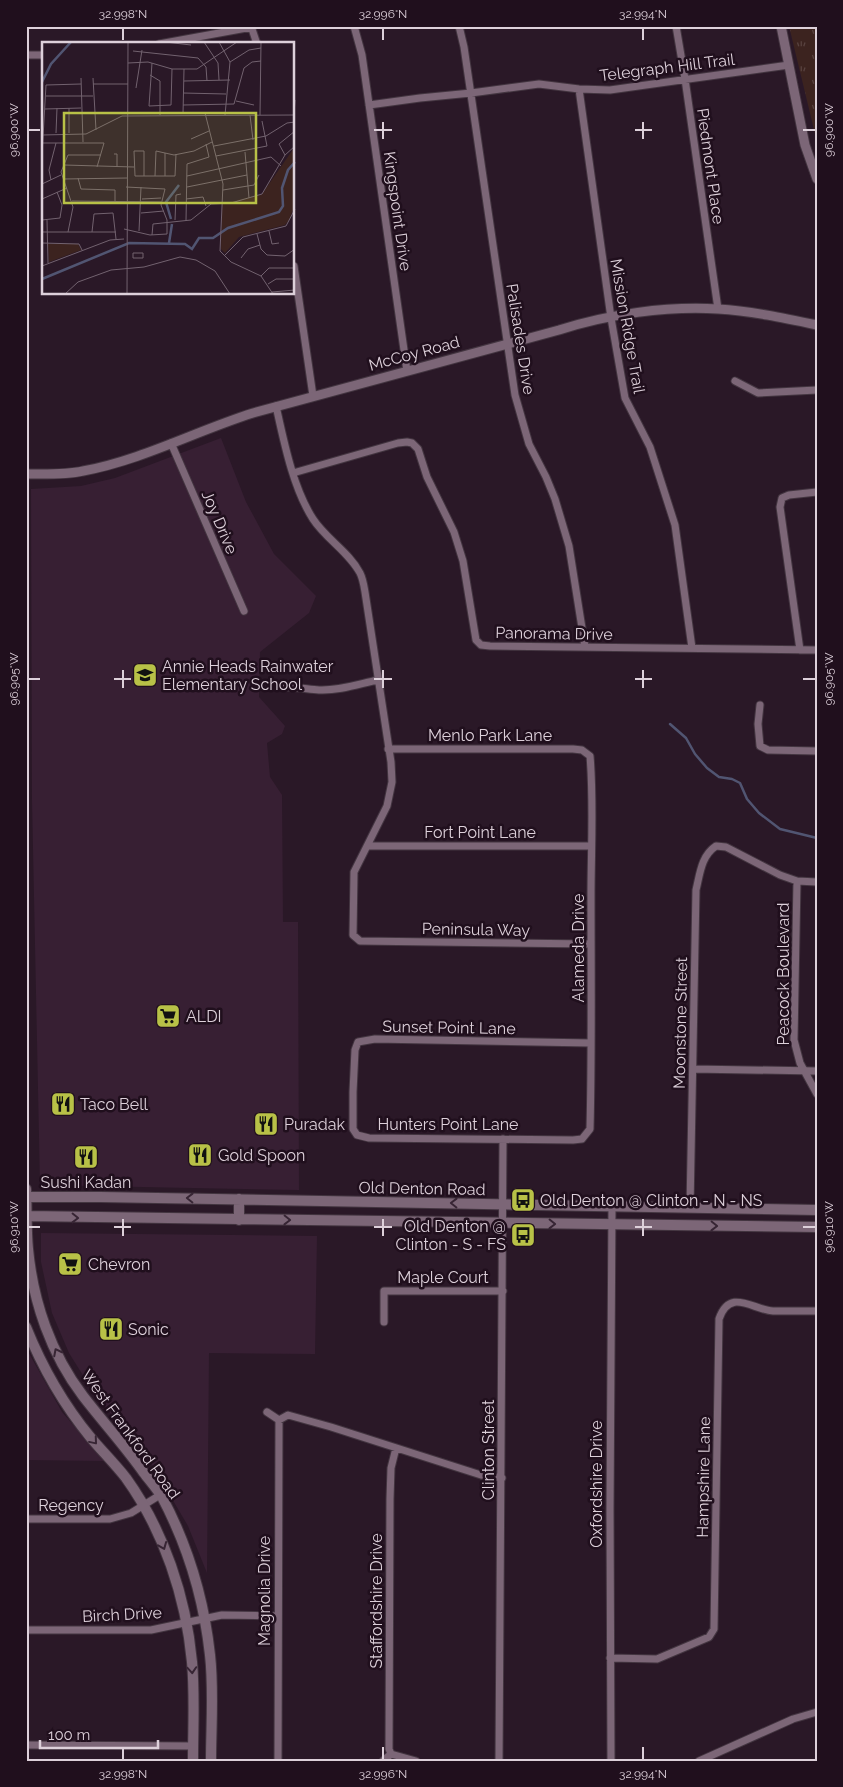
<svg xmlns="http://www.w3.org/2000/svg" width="843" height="1787" font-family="Raleway,sans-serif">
	<defs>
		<pattern id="grass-tufts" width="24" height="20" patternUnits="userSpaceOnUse" patternTransform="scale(1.25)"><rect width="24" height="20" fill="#3c231f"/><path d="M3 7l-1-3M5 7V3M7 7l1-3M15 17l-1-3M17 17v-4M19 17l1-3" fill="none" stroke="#58423f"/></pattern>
	</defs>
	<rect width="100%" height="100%" fill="#2a1827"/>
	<path fill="#371f33" d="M221,438L246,502L274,554L316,596L309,613L260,652L259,697L285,726L282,734L267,743L270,777L282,795L283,922H298L299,1190L40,1185L32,800L31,489L81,486L115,478Z
		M41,1233L317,1236L315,1354L209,1353L207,1573L188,1526L151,1463L94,1393L69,1353L52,1313L41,1262Z
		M26,1348L62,1412L105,1461L26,1460Z"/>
	<path fill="url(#grass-tufts)" d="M789,26H817V142Z"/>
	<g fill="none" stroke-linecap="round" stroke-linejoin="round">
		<path stroke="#515572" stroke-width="2.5" d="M670,724L686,738L695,754L707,768L719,777L732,779L740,783L747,799L759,813L780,829L817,838"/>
		<defs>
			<path id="minor" d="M251,26L257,44
				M354,26L362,55L407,371
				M459,26L464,47L515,395L529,444L546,477L555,499L569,546L585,647
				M676,26L685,79L718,309
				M159,44L252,27
				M26,55H44
				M579,89L611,318L625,398L650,447L675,525L692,648
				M369,105L420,98L471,93L539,84L579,89L610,90L789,65
				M294,266L313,396
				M735,381L758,393L817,390
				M276,406C284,442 293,488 313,519C326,539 349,552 360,573C363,579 364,586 365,592L391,762L392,782L387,806L354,872L353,935L360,941L591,944
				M171,443L244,611
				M293,473L398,443L407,442L412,443L418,449L427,477L454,532L463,561L476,640L481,645L490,646L817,650
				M800,650L780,507L782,498L789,495L817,492
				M284,687C296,687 307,689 319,690C339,691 359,684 378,680
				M760,705L758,724L760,746L768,750L817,751
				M388,749H573L582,750L590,756C594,802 591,850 591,896C591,974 592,1051 590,1129L582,1139L573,1140L369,1138L357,1135L353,1129V1092L355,1050L358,1042L375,1039L591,1043
				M368,846H591
				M797,881L794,1040L800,1063L817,1094
				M693,1069L817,1071
				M690,1208L696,890C700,874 701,856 716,846L726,847L780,875L797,881L817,882
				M384,1322V1291H503
				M267,1412L279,1420
				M396,1448L391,1468L390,1499L389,1749L391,1754L416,1761
				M26,1519H110L131,1513L160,1495
				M26,1630H151L222,1615L278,1616
				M610,1658L657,1659L709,1637L714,1629L719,1319C730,1287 753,1310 773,1311C787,1311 802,1311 817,1311
				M26,1745L193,1746
				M278,1761L279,1420L288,1415L331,1427L481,1475L502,1478
				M383,1761L391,1754
				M499,1761L503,1139
				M611,1761L610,1510L612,1207
				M699,1761L793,1719L817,1712"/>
			<path id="tertiary" d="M781,26L805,145L817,179
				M26,474C45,474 65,475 83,471C142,460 196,431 253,413L559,330C609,314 666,306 718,309C751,311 784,318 817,325"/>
			<path id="secondary" d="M26,1189C27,1209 26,1229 28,1249C33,1302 51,1354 83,1396C103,1422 125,1446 144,1473C150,1481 157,1489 162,1497C188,1546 204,1600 210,1655C214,1690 211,1726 211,1761
				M26,1197H100L817,1210
				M239,1199V1220
				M26,1216L817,1227
				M26,1327C42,1367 63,1404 91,1438C102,1451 115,1464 126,1478C164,1531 186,1597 192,1662C195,1695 193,1728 193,1761"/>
		</defs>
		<use href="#minor" stroke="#433540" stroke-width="9"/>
		<use href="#tertiary" stroke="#433540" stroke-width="11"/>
		<use href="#secondary" stroke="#433540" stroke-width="12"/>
		<use href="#minor" stroke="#7c6677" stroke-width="7"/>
		<use href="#tertiary" stroke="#7c6677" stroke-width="9"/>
		<use href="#secondary" stroke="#7c6677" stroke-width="10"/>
	</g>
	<defs><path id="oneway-chevron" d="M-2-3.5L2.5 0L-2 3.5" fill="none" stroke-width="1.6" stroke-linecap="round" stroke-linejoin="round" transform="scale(1.25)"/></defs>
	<g stroke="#372534">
		<use href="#oneway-chevron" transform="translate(190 1198) rotate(-179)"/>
		<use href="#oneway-chevron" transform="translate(454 1203) rotate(-179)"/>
		<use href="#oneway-chevron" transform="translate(75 1218) rotate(1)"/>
		<use href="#oneway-chevron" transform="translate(287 1220) rotate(1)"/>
		<use href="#oneway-chevron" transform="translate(552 1224) rotate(1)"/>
		<use href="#oneway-chevron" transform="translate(714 1226) rotate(1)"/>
		<use href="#oneway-chevron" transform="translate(57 1352) rotate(-117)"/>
		<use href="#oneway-chevron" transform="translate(94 1441) rotate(50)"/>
		<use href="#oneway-chevron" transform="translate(163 1546) rotate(68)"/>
		<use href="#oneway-chevron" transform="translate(192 1670) rotate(86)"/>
	</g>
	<path fill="none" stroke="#ddd0da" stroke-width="2" d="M123,28V40M383,28V40M643,28V40M383,122V139M643,122V139M28,130H40M374,130H392M635,130H652M803,130H816M123,670V688M383,670V688M643,670V688M28,679H40M114,679H131M374,679H392M635,679H652M803,679H816M123,1219V1236M383,1219V1236M643,1219V1236M28,1227H40M114,1227H131M374,1227H392M635,1227H652M803,1227H816M123,1747V1760M383,1747V1760M643,1747V1760"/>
	<defs>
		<symbol id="school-square" viewBox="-11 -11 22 22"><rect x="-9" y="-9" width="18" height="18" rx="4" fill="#b8c147" stroke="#200f1d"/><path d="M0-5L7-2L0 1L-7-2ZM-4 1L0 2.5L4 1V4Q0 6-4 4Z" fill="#111"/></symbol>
		<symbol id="supermarket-square" viewBox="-11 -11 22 22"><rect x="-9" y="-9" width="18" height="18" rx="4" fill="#b8c147" stroke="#200f1d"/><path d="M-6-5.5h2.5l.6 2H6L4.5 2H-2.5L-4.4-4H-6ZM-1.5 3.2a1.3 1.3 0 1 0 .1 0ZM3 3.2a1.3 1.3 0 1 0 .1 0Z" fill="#111"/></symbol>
		<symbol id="restaurant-square" viewBox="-11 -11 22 22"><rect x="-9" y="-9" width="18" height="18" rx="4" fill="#b8c147" stroke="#200f1d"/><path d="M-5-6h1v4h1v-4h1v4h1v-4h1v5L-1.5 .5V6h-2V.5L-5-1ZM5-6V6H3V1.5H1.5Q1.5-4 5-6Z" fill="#111"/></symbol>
		<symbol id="bus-square" viewBox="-11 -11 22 22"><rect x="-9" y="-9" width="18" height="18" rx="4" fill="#b8c147" stroke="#200f1d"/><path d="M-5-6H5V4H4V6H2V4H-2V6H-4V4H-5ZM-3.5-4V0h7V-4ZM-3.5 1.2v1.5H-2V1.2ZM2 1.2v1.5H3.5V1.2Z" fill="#111"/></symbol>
	</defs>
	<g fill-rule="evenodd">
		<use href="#school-square" x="131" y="661" width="28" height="28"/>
		<use href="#supermarket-square" x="154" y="1002" width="28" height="28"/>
		<use href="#restaurant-square" x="49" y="1090" width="28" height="28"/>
		<use href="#restaurant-square" x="252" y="1110" width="28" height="28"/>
		<use href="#restaurant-square" x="186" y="1141" width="28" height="28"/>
		<use href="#restaurant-square" x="72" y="1143" width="28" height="28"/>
		<use href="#bus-square" x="509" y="1186" width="28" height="28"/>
		<use href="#bus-square" x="509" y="1221" width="28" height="28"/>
		<use href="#supermarket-square" x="56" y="1250" width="28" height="28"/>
		<use href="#restaurant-square" x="97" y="1315" width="28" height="28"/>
	</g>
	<g text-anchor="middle" stroke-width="5" stroke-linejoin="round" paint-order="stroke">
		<g font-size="16" fill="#ddd0da" stroke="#200f1d">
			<text transform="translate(667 67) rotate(-7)" y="6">Telegraph Hill Trail</text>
			<text transform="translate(711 166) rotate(82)" y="6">Piedmont Place</text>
			<text transform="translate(398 211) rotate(82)" y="6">Kingspoint Drive</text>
			<text transform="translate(628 326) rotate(80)" y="6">Mission Ridge Trail</text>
			<text transform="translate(521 339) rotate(81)" y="6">Palisades Drive</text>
			<text transform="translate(414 353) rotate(-15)" y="6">McCoy Road</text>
			<text transform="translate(220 522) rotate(67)" y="6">Joy Drive</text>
			<text transform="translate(554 633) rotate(1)" y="6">Panorama Drive</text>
			<text x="490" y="741">Menlo Park Lane</text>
			<text x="480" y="838">Fort Point Lane</text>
			<text transform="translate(476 929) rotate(1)" y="6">Peninsula Way</text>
			<text transform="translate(578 948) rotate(-90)" y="6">Alameda Drive</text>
			<text transform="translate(783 974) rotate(-90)" y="6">Peacock Boulevard</text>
			<text transform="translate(680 1023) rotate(-89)" y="6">Moonstone Street</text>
			<text transform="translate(449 1027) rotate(1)" y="6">Sunset Point Lane</text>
			<text x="448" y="1130">Hunters Point Lane</text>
			<text transform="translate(422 1188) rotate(1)" y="6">Old Denton Road</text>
			<text x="443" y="1283">Maple Court</text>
			<text transform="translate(131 1434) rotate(54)" y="6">West Frankford Road</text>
			<text transform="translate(488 1450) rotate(-90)" y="6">Clinton Street</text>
			<text transform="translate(703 1477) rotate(-89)" y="6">Hampshire Lane</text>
			<text transform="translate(596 1484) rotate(-90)" y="6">Oxfordshire Drive</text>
			<text x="71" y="1511">Regency</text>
			<text transform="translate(264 1591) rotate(-90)" y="6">Magnolia Drive</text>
			<text transform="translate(376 1601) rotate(-90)" y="6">Staffordshire Drive</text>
			<text transform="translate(122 1614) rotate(-3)" y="6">Birch Drive</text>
		</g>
		<g font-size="16" fill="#ddd0da" stroke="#200f1d" text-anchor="start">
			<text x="162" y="672">Annie Heads Rainwater<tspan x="162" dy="18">Elementary School</tspan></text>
			<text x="186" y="1022">ALDI</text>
			<text x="80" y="1110">Taco Bell</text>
			<text x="284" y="1130">Puradak</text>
			<text x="218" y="1161">Gold Spoon</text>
			<text x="86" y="1188" text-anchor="middle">Sushi Kadan</text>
			<text x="540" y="1206">Old Denton @ Clinton - N - NS</text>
			<text x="506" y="1232" text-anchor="end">Old Denton @<tspan x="506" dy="18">Clinton - S - FS</tspan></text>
			<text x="88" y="1270">Chevron</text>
			<text x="128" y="1335">Sonic</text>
		</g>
	</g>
	<g transform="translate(42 42)">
		<rect width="252" height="252" fill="#2a1827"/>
		<path d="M252,106V165L247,178L243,183L197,195L183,211L179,207L180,162L220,152ZM6,202H36L39,208L7,220Z" fill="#3c231f"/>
		<path fill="none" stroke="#515572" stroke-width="2.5" d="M0,40L9,22L29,0M129,177L124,160L137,143M127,201L130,182M0,237L87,201L143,202L150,207L157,196H171L186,186L237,170L241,164L240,146L246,128L253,120"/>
		<path fill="none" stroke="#72626f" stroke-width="1" d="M123,0L149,3M162,0L176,21L177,38M177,0L188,20L183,73M91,9L156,16L164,25L165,39M188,20L207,8L219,6M86,21L106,20L130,27H155L195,0M110,21L107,64L129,63L130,27M108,33L118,39V73M39,36L41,100M51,36L54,88M142,39L188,38M51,42H86M94,46L100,8M141,51L184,52M4,54H51M194,59L212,63M141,63L192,62L202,26L210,20L219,19M3,67L39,66M163,71L181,142L178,209L189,220L219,234L231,252M141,72L142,27M208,73L211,98M218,73L219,0M252,73L253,58M14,91L15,66M27,91V66M0,93L44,92L80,74L253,73M149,97L167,89M1,101H62L55,125M172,104L224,94L245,81L253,80M203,110L207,156M123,111V134M72,112H75V125M0,113L4,43L39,42M243,113L237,102L253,89M174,114L225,104L220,79M22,123L92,125M102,134V109H92L93,134H133L134,112M113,134L114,109L132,113L152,109L170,100M145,134L229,115L239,124M36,136L39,147L73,148V159M22,137L85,136M9,138L7,128L14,101M0,142L19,133M145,145L205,133M181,148L212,143L217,133M0,157L25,146M100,157L119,156M144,157L161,155L164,164M30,159L119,160M99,171L122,169M0,178L18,176L20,163L15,150M5,178L6,221M133,178L134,153L139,152M144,179L145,122L167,115L164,102M82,187L108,193L125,192V178L119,163L123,147L84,145M97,189L99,145M227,189L230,202L237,201M0,190H74M26,190L31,165L19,130L26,113H59M50,190L52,172L71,171L74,197M215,192L219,207L225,213L243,214L253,207M110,193L111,182L149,178L169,162L189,161L220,152L243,113L253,104M0,201L37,202L40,208M101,211V216H91V211ZM182,214L201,195L244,184L253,167M199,216L206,207L218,203M0,224L68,198L82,197M219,234L227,226H253M226,242L234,237H253M230,250L253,248M23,252L36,240L69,228L102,225L138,215L154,218L173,229L188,252M85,252L86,0"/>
		<path fill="#b8c147" fill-opacity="0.15" stroke="#b8c147" stroke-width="2.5" d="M22,71H214V161H22Z"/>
		<rect width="252" height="252" fill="none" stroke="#ddd0da" stroke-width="2.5"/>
	</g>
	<rect width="843" height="1787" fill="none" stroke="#200f1d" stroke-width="55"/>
	<path d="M40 1740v8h118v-8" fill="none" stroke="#ddd0da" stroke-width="2.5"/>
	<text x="48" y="1740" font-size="15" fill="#ddd0da" stroke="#200f1d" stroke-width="4" paint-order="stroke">100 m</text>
	<rect x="28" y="28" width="788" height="1732" fill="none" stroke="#ddd0da" stroke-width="2"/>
	<g font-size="12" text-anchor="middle" fill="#ddd0da">
		<text x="123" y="18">32.998°N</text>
		<text x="383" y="18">32.996°N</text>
		<text x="643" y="18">32.994°N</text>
		<text transform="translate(829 130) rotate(-90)" y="4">96.900°W</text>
		<text transform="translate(14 130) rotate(-90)" y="4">96.900°W</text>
		<text transform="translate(829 679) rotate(-90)" y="4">96.905°W</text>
		<text transform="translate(14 679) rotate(-90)" y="4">96.905°W</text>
		<text transform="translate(14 1227) rotate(-90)" y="4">96.910°W</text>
		<text transform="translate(829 1227) rotate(-90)" y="4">96.910°W</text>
		<text x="123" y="1778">32.998°N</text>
		<text x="383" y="1778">32.996°N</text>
		<text x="643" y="1778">32.994°N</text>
	</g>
</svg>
